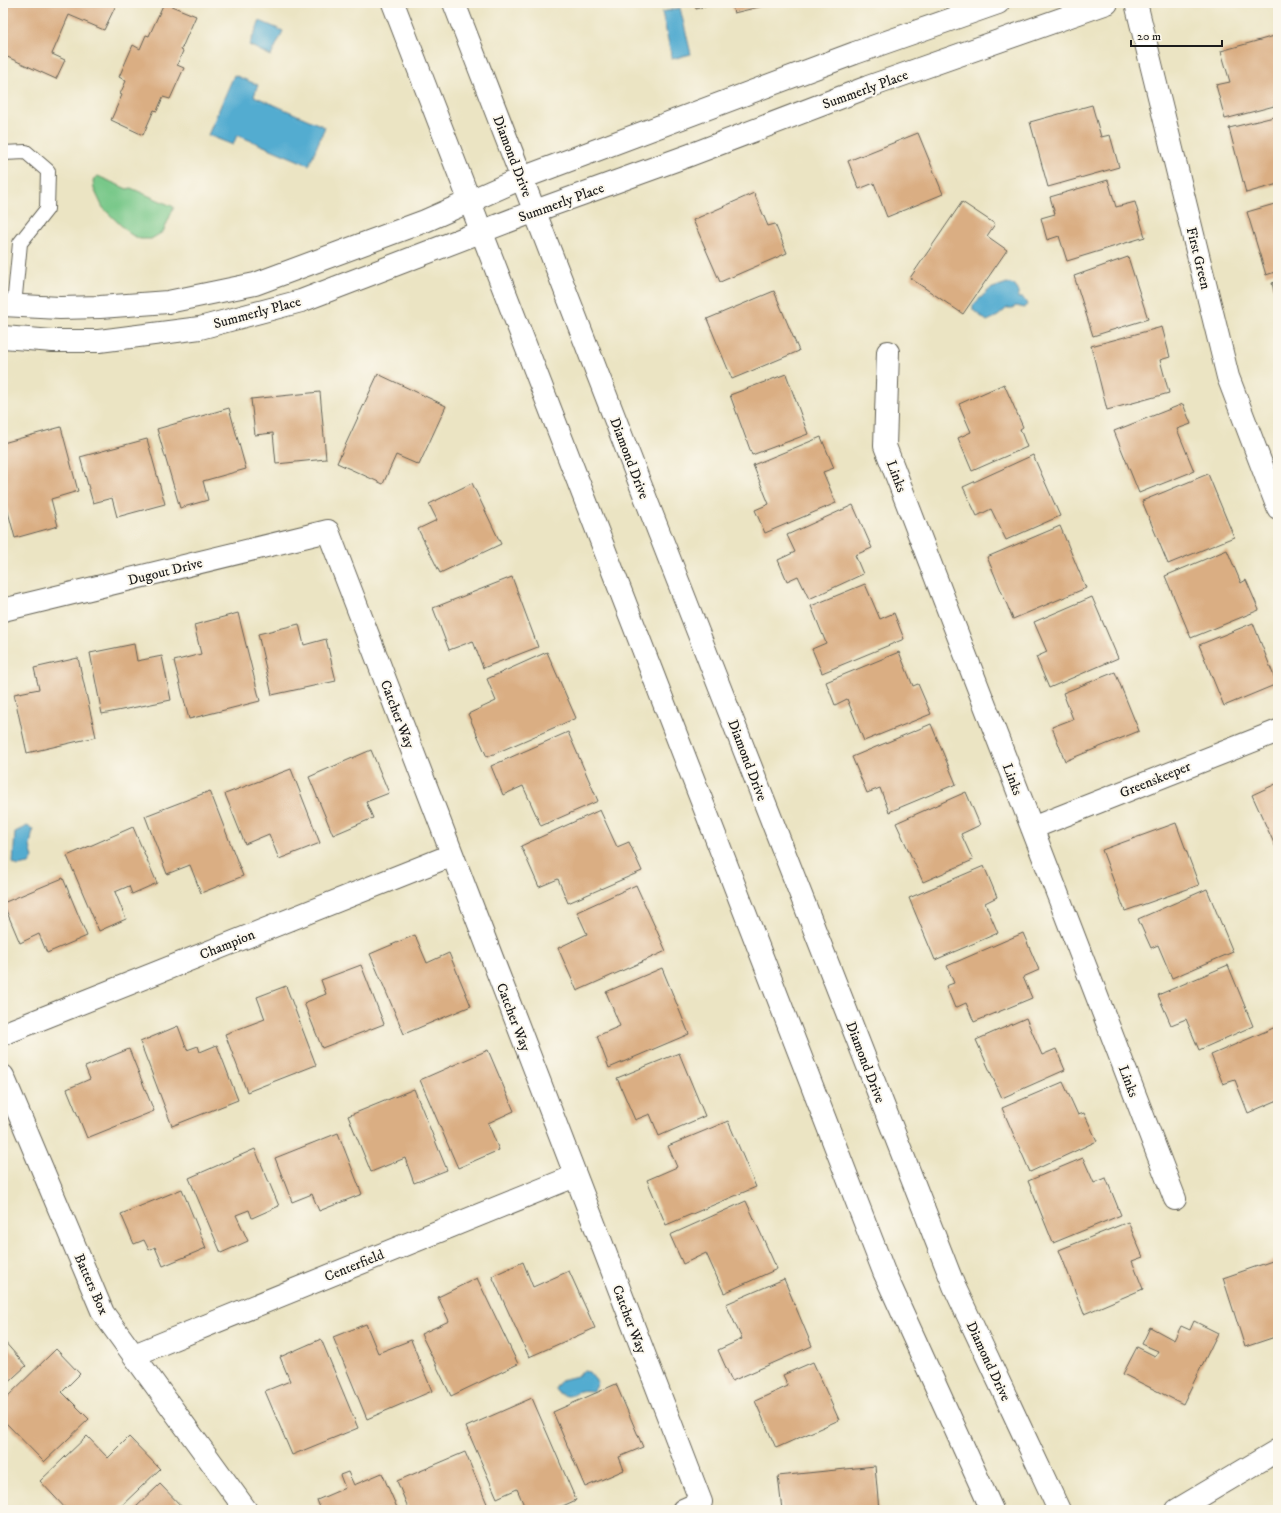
<svg xmlns="http://www.w3.org/2000/svg" width="1281" height="1513" font-family="'IM FELL DW Pica',serif">
	<rect width="100%" height="100%" fill="#fbf7ec"/>
	<filter id="ink" filterUnits="userSpaceOnUse"><feTurbulence type="fractalNoise" baseFrequency=".025" numOctaves="2"/><feDisplacementMap in="SourceGraphic" scale="8" xChannelSelector="R" yChannelSelector="G"/><feConvolveMatrix kernelMatrix="1 2 1 2 8 2 1 2 1" color-interpolation-filters="sRGB"/></filter>
	<filter id="wash" filterUnits="userSpaceOnUse"><feTurbulence type="fractalNoise" baseFrequency=".012" numOctaves="4" result="noise"/><feDisplacementMap in="SourceGraphic" scale="16" xChannelSelector="R" yChannelSelector="G"/><feGaussianBlur stdDeviation="0.9" result="paint"/><feColorMatrix in="noise" values="0 0 0 0 0 0 0 0 0 0 0 0 0 0 0 0 0 1.4 0 .05"/><feComposite in="paint" operator="in"/></filter>
	<g filter="url(#wash)">
		<rect width="100%" height="100%" fill="#ebe4c3"/>
		<path fill="#78c889" stroke="#4a7252" d="M98,176L127,189L131,188L174,207L163,232L151,239H140L130,234L103,208L94,189L93,180Z"/>
		<path fill="#53acd0" stroke="#386476" d="M680,8L691,54L672,59L662,12Z
			M260,21L283,31L271,56L249,45Z
			M234,75L258,85L254,96L325,127L309,165L237,135L233,145L208,135Z
			M1007,283L1014,285L1018,290V298H1023L1027,304L1025,308L1016,306L1013,308H1007L998,316L987,321L973,310V305L990,289Z
			M27,826L33,829L30,846L33,858L29,864L18,866L13,863L15,832Z
			M584,1371L589,1372L598,1383L593,1391C590,1391 584,1390 580,1391C568,1394 571,1400 557,1392L555,1389L561,1380L577,1376Z"/>
		<g id="blocks">
			<path fill="#daae83" d="M3,3H117L104,30L69,15L52,54L65,60L56,79L3,55Z
				M164,3L196,16L181,50L183,51L177,65L184,68L170,99L163,97L157,111L154,110L143,135L111,120L122,95L120,94L126,81L119,77L133,45L140,49L146,35L149,36Z
				M695,3H716V4L696,9Z
				M731,3H762L763,6L734,13Z
				M1278,35V105L1225,119L1216,85L1230,82L1221,51Z
				M1092,105L1101,137L1110,135L1119,167L1048,187L1030,122Z
				M1278,116V184L1246,193L1229,128Z
				M918,133L943,194L887,217L874,183L859,189L848,161Z
				M1108,180L1116,207L1135,202L1145,237L1067,261L1059,236L1047,240L1041,218L1055,214L1050,197Z
				M754,193L768,226L775,224L787,253L720,282L693,220Z
				M962,202L995,224L987,236L1007,250L963,314L910,278Z
				M1278,203V271L1266,275L1247,212Z
				M1128,257L1148,319L1093,336L1074,276Z
				M1278,281V305H1277L1272,283Z
				M774,291L799,351L732,379L707,319Z
				M1162,327L1170,357L1160,360L1169,393L1107,410L1091,346Z
				M378,374L446,406L419,465L396,455L383,484L337,463Z
				M786,374L808,434L752,455L730,395Z
				M1004,384L1023,427L1020,429L1027,447L972,471L958,438L971,432L959,404Z
				M320,392L326,459L276,464L273,433L255,435L251,399Z
				M1183,404L1191,424L1177,429L1194,471L1139,493L1114,431Z
				M229,408L246,469L203,481L208,500L180,508L157,429Z
				M61,427L78,491L51,499L58,526L15,538L3,493V443Z
				M821,437L834,468L823,472L836,503L765,533L755,510L769,504L753,465Z
				M147,439L165,504L117,517L112,498L93,503L80,457Z
				M1033,455L1060,516L1006,540L991,509L977,516L963,487Z
				M1208,474L1234,537L1168,564L1142,501Z
				M472,483L501,544L440,573L418,529L437,520L429,504Z
				M853,505L872,548L855,555L863,574L809,599L798,576L787,581L778,560L795,552L787,535Z
				M1060,526L1086,588L1013,619L987,557Z
				M1227,550L1241,583L1246,580L1259,610L1191,638L1165,576Z
				M512,577L538,647L483,668L473,641L449,650L433,608Z
				M865,584L880,619L894,613L904,639L822,673L812,649L826,643L811,606Z
				M1092,597L1118,658L1049,688L1036,657L1047,652L1034,622Z
				M238,613L260,701L189,719L174,661L201,654L194,625Z
				M1253,623L1277,684L1224,706L1199,645Z
				M299,624L304,645L326,639L336,681L272,695L258,634Z
				M134,644L137,661L162,656L171,700L102,714L90,653Z
				M547,652L576,718L487,757L468,714L496,701L487,679Z
				M899,652L913,686L918,684L931,714L864,741L847,699L835,705L826,682Z
				M78,658L96,737L27,753L14,694L39,689L34,668Z
				M1115,672L1139,731L1065,761L1052,727L1073,719L1063,693Z
				M931,724L956,784L889,812L880,788L867,793L852,757Z
				M568,732L598,801L541,826L523,786L503,795L491,766Z
				M371,750L389,793L366,802L373,818L333,835L309,777Z
				M291,769L320,843L279,859L269,834L245,844L225,794Z
				M1278,783V852L1252,795Z
				M210,791L243,876L201,893L190,865L167,874L145,816Z
				M966,792L980,825L961,834L973,860L923,882L896,823Z
				M600,810L617,847L629,842L642,871L568,903L558,879L539,887L521,846Z
				M1176,823L1199,885L1125,911L1102,850Z
				M133,827L157,883L132,894L129,886L115,892L126,919L99,931L67,856Z
				M984,866L997,897L985,903L998,933L935,960L909,898Z
				M63,878L87,936L47,953L39,934L20,943L3,903Z
				M636,885L666,951L577,991L558,948L587,934L577,912Z
				M1207,889L1233,952L1172,978L1158,945L1151,948L1138,919Z
				M1023,933L1039,970L1023,977L1032,998L974,1022L966,1003L955,1008L946,986L954,983L947,966Z
				M415,935L427,963L449,953L471,1006L404,1034L370,954Z
				M361,965L384,1024L322,1048L304,1003L326,994L321,980Z
				M1228,965L1253,1026L1199,1050L1186,1019L1171,1025L1158,995Z
				M662,968L689,1034L609,1068L597,1036L620,1026L606,992Z
				M286,986L316,1065L247,1092L225,1034L265,1019L257,997Z
				M1026,1018L1042,1055L1056,1049L1065,1070L1002,1098L976,1040Z
				M178,1026L187,1050L198,1046L200,1052L217,1045L238,1100L172,1126L140,1042Z
				M1278,1026V1100L1248,1113L1235,1080L1223,1084L1211,1055Z
				M129,1049L154,1111L87,1138L67,1089L90,1079L85,1067Z
				M488,1050L514,1111L488,1123L499,1150L458,1168L420,1080Z
				M679,1053L705,1116L659,1136L650,1114L635,1120L617,1078Z
				M1063,1082L1078,1115L1084,1113L1097,1141L1030,1172L1002,1108Z
				M414,1089L447,1170L414,1183L405,1158L371,1172L348,1116Z
				M728,1121L756,1187L666,1225L647,1180L677,1167L668,1146Z
				M338,1133L362,1194L319,1211L312,1194L292,1202L275,1158Z
				M255,1149L279,1206L252,1218L249,1210L236,1215L248,1241L221,1253L189,1178Z
				M1083,1158L1094,1183L1106,1178L1121,1215L1053,1243L1028,1181Z
				M182,1189L206,1248L163,1266L155,1247L149,1250L144,1240L134,1244L121,1214Z
				M746,1201L777,1269L724,1293L706,1253L683,1264L670,1235Z
				M1128,1222L1143,1257L1132,1261L1143,1289L1084,1314L1059,1250Z
				M1278,1259V1336L1245,1347L1223,1278Z
				M523,1262L533,1287L569,1271L595,1328L529,1357L492,1276Z
				M477,1278L518,1364L451,1396L421,1334L449,1321L438,1297Z
				M784,1279L812,1346L732,1381L718,1350L742,1339L726,1304Z
				M1194,1321L1218,1333L1183,1404L1123,1374L1137,1347L1155,1356L1158,1351L1142,1344L1150,1327L1174,1340L1181,1326L1190,1330Z
				M366,1324L378,1353L411,1340L432,1391L367,1419L333,1337Z
				M321,1339L358,1428L292,1455L265,1391L290,1381L280,1357Z
				M3,1340L26,1366L3,1387Z
				M56,1349L80,1374L62,1392L89,1419L44,1462L3,1420V1401Z
				M813,1362L839,1420L776,1448L755,1401L788,1386L783,1375Z
				M616,1384L643,1447L619,1457L624,1470L585,1487L553,1412Z
				M532,1398L576,1500L554,1510H526L517,1489L497,1498L466,1427Z
				M87,1436L108,1458L129,1437L160,1469L117,1510H67L40,1481Z
				M465,1452L488,1506L478,1510H409L397,1481Z
				M875,1466L879,1510H782L778,1476Z
				M348,1472L354,1485L382,1473L398,1510H321L317,1500L345,1488L340,1475Z
				M160,1484L184,1509L133,1510Z"/>
		</g>
	</g>
	<g filter="url(#ink)">
		<use href="#blocks" fill-opacity="0" stroke="#646256" stroke-width="1"/>
		<g fill="none" stroke-linecap="round" stroke-linejoin="round">
			<defs>
				<path id="service" d="M3,153L26,152L48,171L47,209L20,243L14,306"/>
				<path id="minor" d="M1136,3L1228,377L1278,508
					M522,178L855,53L998,3
					M535,211L690,155L868,87L1107,3
					M888,352L885,446L1175,1199
					M3,610L328,531L701,1502L683,1510
					M1032,828L1278,731
					M3,1034L452,855
					M3,1076L103,1313L246,1510
					M134,1355L575,1176
					M1177,1510L1278,1450"/>
				<path id="tertiary" d="M393,3L884,1272L992,1510
					M454,3L651,512L954,1286L1059,1510
					M3,305L60,308L100,307L168,302L255,284L425,221L522,178
					M3,337L53,341H99L200,328L301,301L535,211"/>
			</defs>
			<use href="#service" stroke="#646256" stroke-width="16"/>
			<use href="#minor" stroke="#646256" stroke-width="24"/>
			<use href="#tertiary" stroke="#646256" stroke-width="24"/>
			<use href="#service" stroke="#fff" stroke-width="14"/>
			<use href="#minor" stroke="#fff" stroke-width="22"/>
			<use href="#tertiary" stroke="#fff" stroke-width="22"/>
		</g>
	</g>
	<g text-anchor="middle" stroke-width="4" stroke-linejoin="round" paint-order="stroke">
		<g font-size="14" fill="#1c1c1c" stroke="#fbf7ec">
			<text transform="translate(865 89) rotate(-20)" y="5">Summerly Place</text>
			<text transform="translate(513 156) rotate(69)" y="5">Diamond Drive</text>
			<text transform="translate(561 202) rotate(-20)" y="5">Summerly Place</text>
			<text transform="translate(1199 258) rotate(76)" y="5">First Green</text>
			<text transform="translate(257 312) rotate(-15)" y="5">Summerly Place</text>
			<text transform="translate(630 458) rotate(69)" y="5">Diamond Drive</text>
			<text transform="translate(897 476) rotate(69)" y="5">Links</text>
			<text transform="translate(165 571) rotate(-14)" y="5">Dugout Drive</text>
			<text transform="translate(398 714) rotate(69)" y="5">Catcher Way</text>
			<text transform="translate(748 760) rotate(69)" y="5">Diamond Drive</text>
			<text transform="translate(1013 779) rotate(69)" y="5">Links</text>
			<text transform="translate(1155 779) rotate(-22)" y="5">Greenskeeper</text>
			<text transform="translate(227 944) rotate(-22)" y="5">Champion</text>
			<text transform="translate(514 1017) rotate(69)" y="5">Catcher Way</text>
			<text transform="translate(866 1062) rotate(69)" y="5">Diamond Drive</text>
			<text transform="translate(1129 1081) rotate(69)" y="5">Links</text>
			<text transform="translate(354 1265) rotate(-22)" y="5">Centerfield</text>
			<text transform="translate(92 1284) rotate(66)" y="5">Batters Box</text>
			<text transform="translate(630 1319) rotate(69)" y="5">Catcher Way</text>
			<text transform="translate(989 1361) rotate(65)" y="5">Diamond Drive</text>
		</g>
	</g>
	<rect width="1281" height="1513" fill="none" stroke="#fbf7ec" stroke-width="16"/>
	<path d="M1131 40v6h91v-6" fill="none" stroke="#1c1c1c" stroke-width="2"/>
	<text x="1137" y="40" font-size="12" fill="#1c1c1c" stroke="#fbf7ec" stroke-width="3" paint-order="stroke">20 m</text>
</svg>
